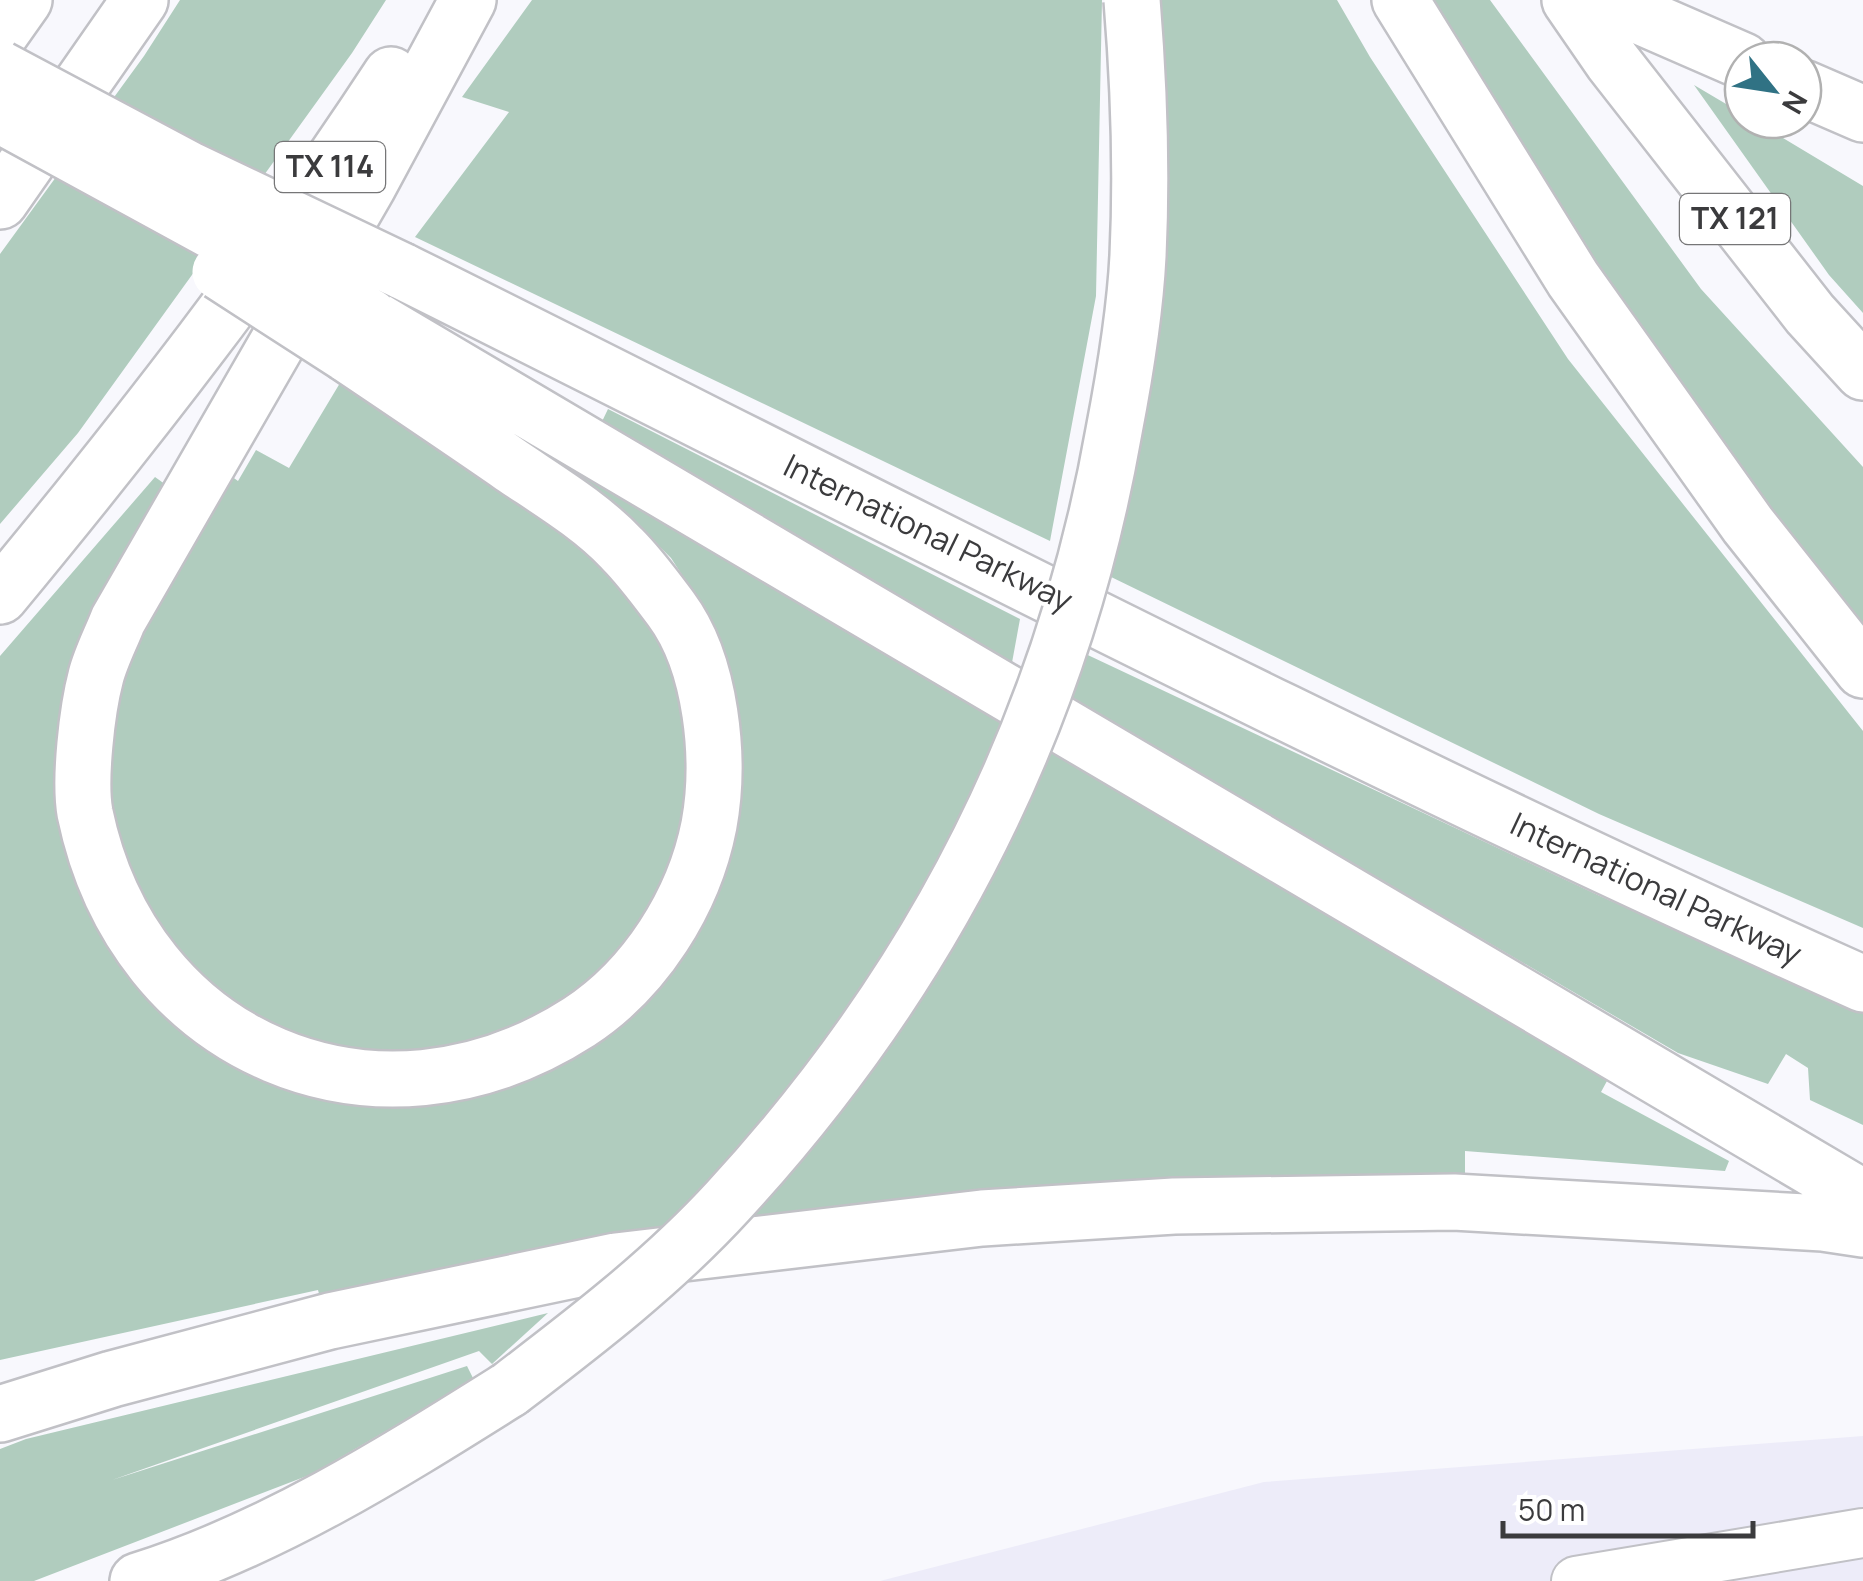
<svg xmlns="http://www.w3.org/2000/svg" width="1863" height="1581" font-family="Manrope,sans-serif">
	<rect width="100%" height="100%" fill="#f8f8fd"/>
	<path fill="#edecf9" d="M1863,1436V1581H880L1264,1482Z"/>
	<path fill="#b0ccbe" d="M180,0H386L352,53L78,433L0,524V254L144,56Z
		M532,0H1102L1096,296L1050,541L415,237L509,112L462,97Z
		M1153,0H1337L1370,57L1568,359L1863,731V928L1599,814L1107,575Z
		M1427,0H1490L1701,289L1863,467V635L1610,295Z
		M1694,85L1743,114V120H1753L1863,186V313L1829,275Z
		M343,378L572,523L676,656L694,780L664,892L584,994L474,1047L379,1054L302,1038L234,1004L200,979L153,919L126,865L109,799L110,735L117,681L135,639L140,641L231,476L238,481L256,450L289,468Z
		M608,409L1020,619L1011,668L597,432Z
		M582,468L1613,1070L1601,1092L1729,1161L1725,1171L1465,1151V1185L322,1305L318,1290L0,1360V656L155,477L176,492L111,602L80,861L292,1083L628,1011L727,677L710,618L671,558L637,524L576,478Z
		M1075,649L1600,896L1863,1012V1125L1810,1100L1808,1068L1786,1054L1768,1084L1678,1053L1067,697Z
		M548,1313L492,1364L479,1351L112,1480L467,1366L474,1380L312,1474L34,1581H0V1449L26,1439Z"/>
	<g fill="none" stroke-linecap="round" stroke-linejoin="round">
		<defs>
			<path id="minor" d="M1576,1581L1863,1533"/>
			<path id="highway" d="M1400,0L1573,279L1748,525L1863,670
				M1570,0L1612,61L1810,314L1863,372
				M1603,0L1743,61
				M0,34L24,0
				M1803,88L1863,114
				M0,201L140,0
				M402,271C887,513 1369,763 1863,984
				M370,317L1863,1198
				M347,354C402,391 457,428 512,466C549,491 591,516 622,549C640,567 656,589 671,609C712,664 721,760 709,825C694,902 645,979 579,1022C377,1152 134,1050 85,813C79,780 87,710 96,676C101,657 111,638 118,620L368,186L468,0
				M0,596C139,428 272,257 391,75
				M0,1414L112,1379L330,1321L616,1261L982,1218L1174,1206L1454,1202L1823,1223L1863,1229
				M138,1581C272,1539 392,1463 510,1389"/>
		</defs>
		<use href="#minor" stroke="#c1c1c6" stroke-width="52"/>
		<use href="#highway" stroke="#c1c1c6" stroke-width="60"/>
		<use href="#minor" stroke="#fff" stroke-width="48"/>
		<use href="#highway" stroke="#fff" stroke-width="55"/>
		<defs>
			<path id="highway-bridge" d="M0,69L188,169L402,271
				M0,115L370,317
				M220,272L347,354
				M510,1389C586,1331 663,1272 728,1201C931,981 1062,726 1114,431C1125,374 1135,315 1138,256C1142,171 1139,85 1132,0"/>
		</defs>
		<use href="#highway-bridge" stroke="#c1c1c6" stroke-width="60" stroke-linecap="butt"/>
		<use href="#highway-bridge" stroke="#fff" stroke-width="55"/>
	</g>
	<g text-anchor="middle" stroke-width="8" stroke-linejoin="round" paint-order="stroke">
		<g fill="#fff" stroke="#767677" stroke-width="2.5">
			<rect x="275" y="142" width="110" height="50" rx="8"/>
			<rect x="1680" y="194" width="110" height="50" rx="8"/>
		</g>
		<g font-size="30" font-weight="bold" fill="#3b3b3d">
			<text x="330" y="177">TX 114</text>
			<text x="1735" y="229">TX 121</text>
		</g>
		<g font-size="32" fill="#3b3b3d" stroke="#fff">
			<text transform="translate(928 533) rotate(26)" y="11">International Parkway</text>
			<text transform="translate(1656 889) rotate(25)" y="11">International Parkway</text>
		</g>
	</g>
	<g transform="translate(1773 90) rotate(120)"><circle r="48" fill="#ffffff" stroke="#b1b1b1" stroke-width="2.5"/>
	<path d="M0-8L18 38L0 25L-18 38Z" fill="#307284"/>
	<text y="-15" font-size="28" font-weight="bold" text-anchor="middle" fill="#3b3b3d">N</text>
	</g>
	<path d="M1503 1521v15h250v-15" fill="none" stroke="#3b3b3d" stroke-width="5"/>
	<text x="1518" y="1521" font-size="30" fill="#3b3b3d" stroke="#ffffff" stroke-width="8" paint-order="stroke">50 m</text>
</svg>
